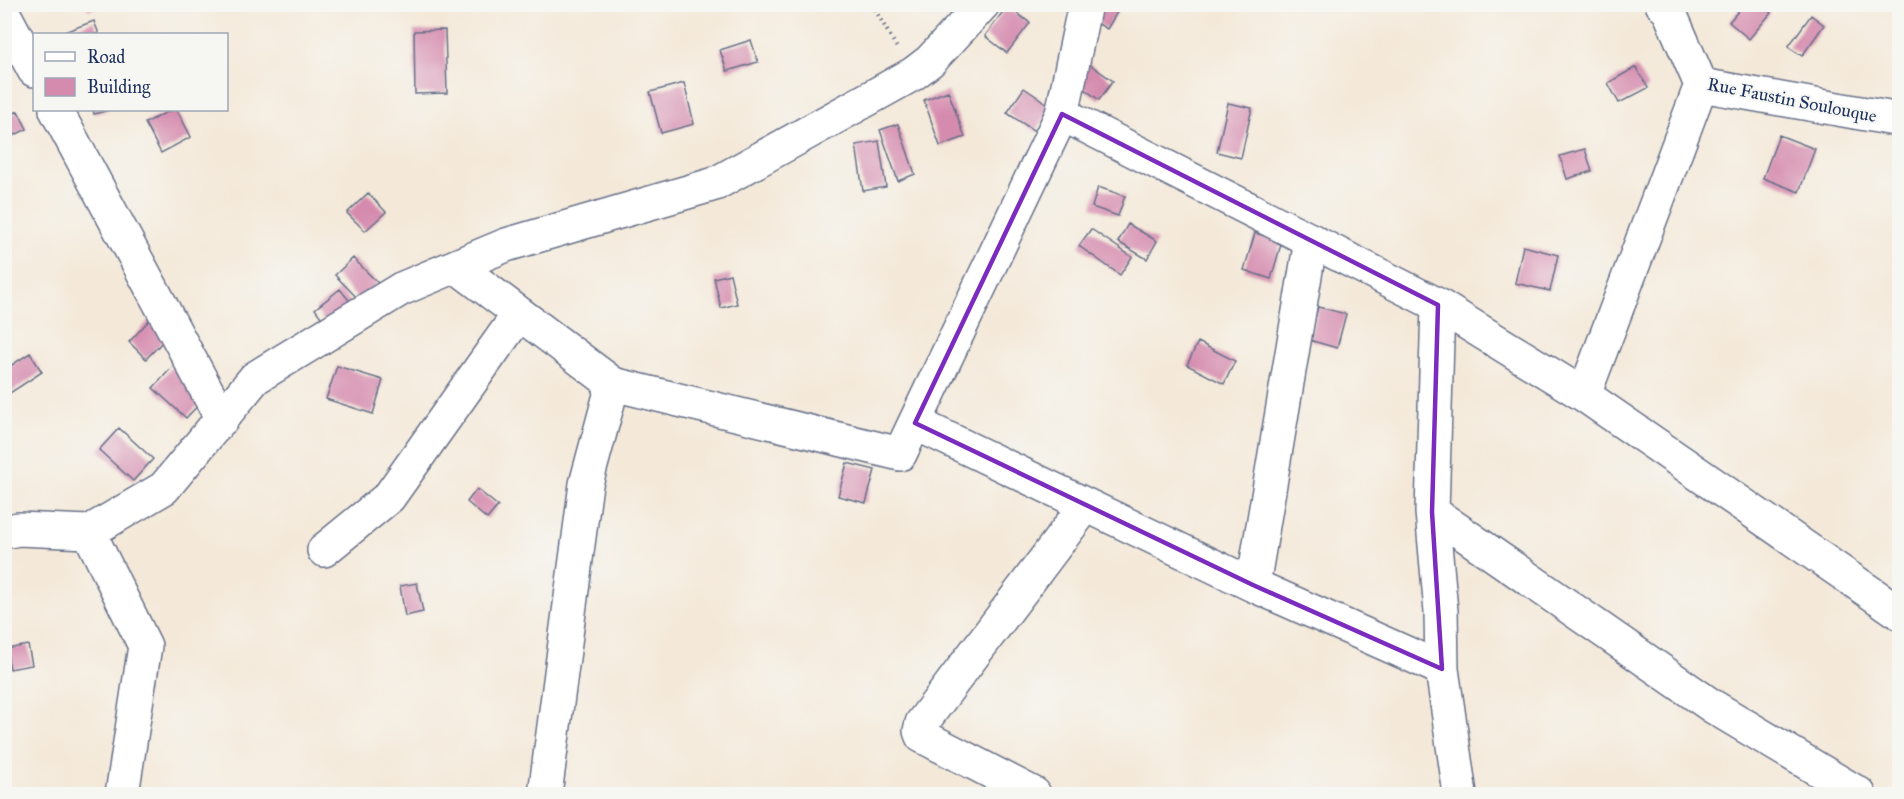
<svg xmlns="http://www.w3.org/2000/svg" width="1904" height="799" font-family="'IM FELL Great Primer',serif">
	<rect width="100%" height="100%" fill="#f6f6f2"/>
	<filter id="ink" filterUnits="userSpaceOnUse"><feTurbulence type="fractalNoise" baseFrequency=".0167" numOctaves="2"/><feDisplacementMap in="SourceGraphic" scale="12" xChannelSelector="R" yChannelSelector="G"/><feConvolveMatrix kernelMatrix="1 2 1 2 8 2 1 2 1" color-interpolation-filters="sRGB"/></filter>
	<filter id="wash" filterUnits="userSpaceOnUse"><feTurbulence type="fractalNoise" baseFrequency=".008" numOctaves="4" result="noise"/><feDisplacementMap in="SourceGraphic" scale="24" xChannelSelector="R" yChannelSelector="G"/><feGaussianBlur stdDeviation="1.35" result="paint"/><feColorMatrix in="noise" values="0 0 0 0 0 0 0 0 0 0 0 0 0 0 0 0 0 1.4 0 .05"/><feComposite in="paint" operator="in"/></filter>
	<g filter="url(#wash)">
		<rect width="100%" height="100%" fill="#f4e9d9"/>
		<g id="blocks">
			<path fill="#d58bae" d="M86,4H102V5L88,10Z
				M1106,4H1122L1107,29L1095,22Z
				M1744,4H1761L1771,13L1749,39L1729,22Z
				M1007,6L1030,23L1007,53L985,36Z
				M1811,15L1824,25L1802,56L1788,47Z
				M94,21L99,34H59Z
				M445,30L447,93L415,94L414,31Z
				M751,40L758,62L727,71L720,50Z
				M1088,63L1113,81L1099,100L1074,81Z
				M1636,67L1648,88L1619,103L1608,83Z
				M684,83L694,124L661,133L650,92Z
				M1024,88L1052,107L1036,132L1007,113Z
				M948,91L965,137L940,146L924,100Z
				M1228,103L1252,108L1241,158L1217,152Z
				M93,110H109L94,114Z
				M171,110H177L191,137L161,153L145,123Z
				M18,111L27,129L7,139L4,118Z
				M898,124L915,174L898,181L880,130Z
				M1779,135L1815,149L1799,192L1763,178Z
				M879,141L886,187L863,191L856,145Z
				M1585,149L1592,171L1567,179L1560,156Z
				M1098,187L1125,196L1118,216L1092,207Z
				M368,193L386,212L365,231L347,213Z
				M1128,224L1157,241L1147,259L1118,242Z
				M1091,229L1132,257L1120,275L1079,246Z
				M1255,233L1282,241L1271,279L1244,270Z
				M1523,246L1558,255L1550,291L1515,283Z
				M353,258L378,283L360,301L335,275Z
				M730,274L737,304L721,308L714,278Z
				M340,289L352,304L326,324L315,309Z
				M1318,307L1346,314L1337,348L1309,340Z
				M153,316L171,333L146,359L129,342Z
				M1198,342L1235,361L1224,384L1187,365Z
				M30,353L42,372L10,393L4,384V370Z
				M174,365L207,396L186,418L153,388Z
				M337,366L383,380L373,414L326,399Z
				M119,428L153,459L133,481L99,450Z
				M847,463L875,470L866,503L838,496Z
				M477,489L498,506L487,519L467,502Z
				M417,583L423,612L405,616L400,586Z
				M28,645L32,665L10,669L6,649Z"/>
		</g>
	</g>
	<g filter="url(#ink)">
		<use href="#blocks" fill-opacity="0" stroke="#677089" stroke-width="1.5"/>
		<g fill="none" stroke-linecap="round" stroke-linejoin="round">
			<defs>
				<path id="minor" d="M1662,4L1669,11L1701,85L1900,120
					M4,14L34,70
					M56,110L222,419
					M1062,114L1438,305L1584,395L1900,613
					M456,266L613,384L900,454L1062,114L1085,4
					M1438,305L1432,512L1441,611L1442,669L1460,794
					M1584,395L1701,85
					M915,423L1253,585L1442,669
					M1432,512L1712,706L1859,794
					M4,532L18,529L89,532L164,488L255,378L401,289L506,245L715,184L913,74L930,61L983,4
					M89,532L145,646L122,794
					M324,550L389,497L519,314
					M1253,585L1311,240
					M545,794L586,484L613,384
					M1034,794L922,736L920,731L922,723L1086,505"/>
			</defs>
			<use href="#minor" stroke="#677089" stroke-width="36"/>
			<path stroke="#677089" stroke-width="4" stroke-dasharray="1.5 4.5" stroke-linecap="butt" d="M872,4L897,48"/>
			<use href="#minor" stroke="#fff" stroke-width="33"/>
		</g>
	</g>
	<path fill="none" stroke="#7b2cbf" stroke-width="4.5" stroke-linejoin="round" d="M1062,114L1438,305L1432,512L1442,669L1253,585L915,423Z"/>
	<g text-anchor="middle" stroke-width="4.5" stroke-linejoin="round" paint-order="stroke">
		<g font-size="18" fill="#1b2f5e" stroke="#f6f6f2">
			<text transform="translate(1792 100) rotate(11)" y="6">Rue Faustin Soulouque</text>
		</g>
	</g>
	<rect width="1904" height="799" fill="none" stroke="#f6f6f2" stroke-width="24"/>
	<rect x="33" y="33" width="195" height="78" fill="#f6f6f2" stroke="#9ea6b7" stroke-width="1.5"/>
	<rect x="45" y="52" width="30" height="9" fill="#ffffff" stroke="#9ea6b7" stroke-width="1.5"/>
	<text x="87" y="63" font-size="18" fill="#1b2f5e">Road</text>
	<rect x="45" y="78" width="30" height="18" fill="#d58bae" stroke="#9ea6b7" stroke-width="1.5"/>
	<text x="87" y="93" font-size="18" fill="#1b2f5e">Building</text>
</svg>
